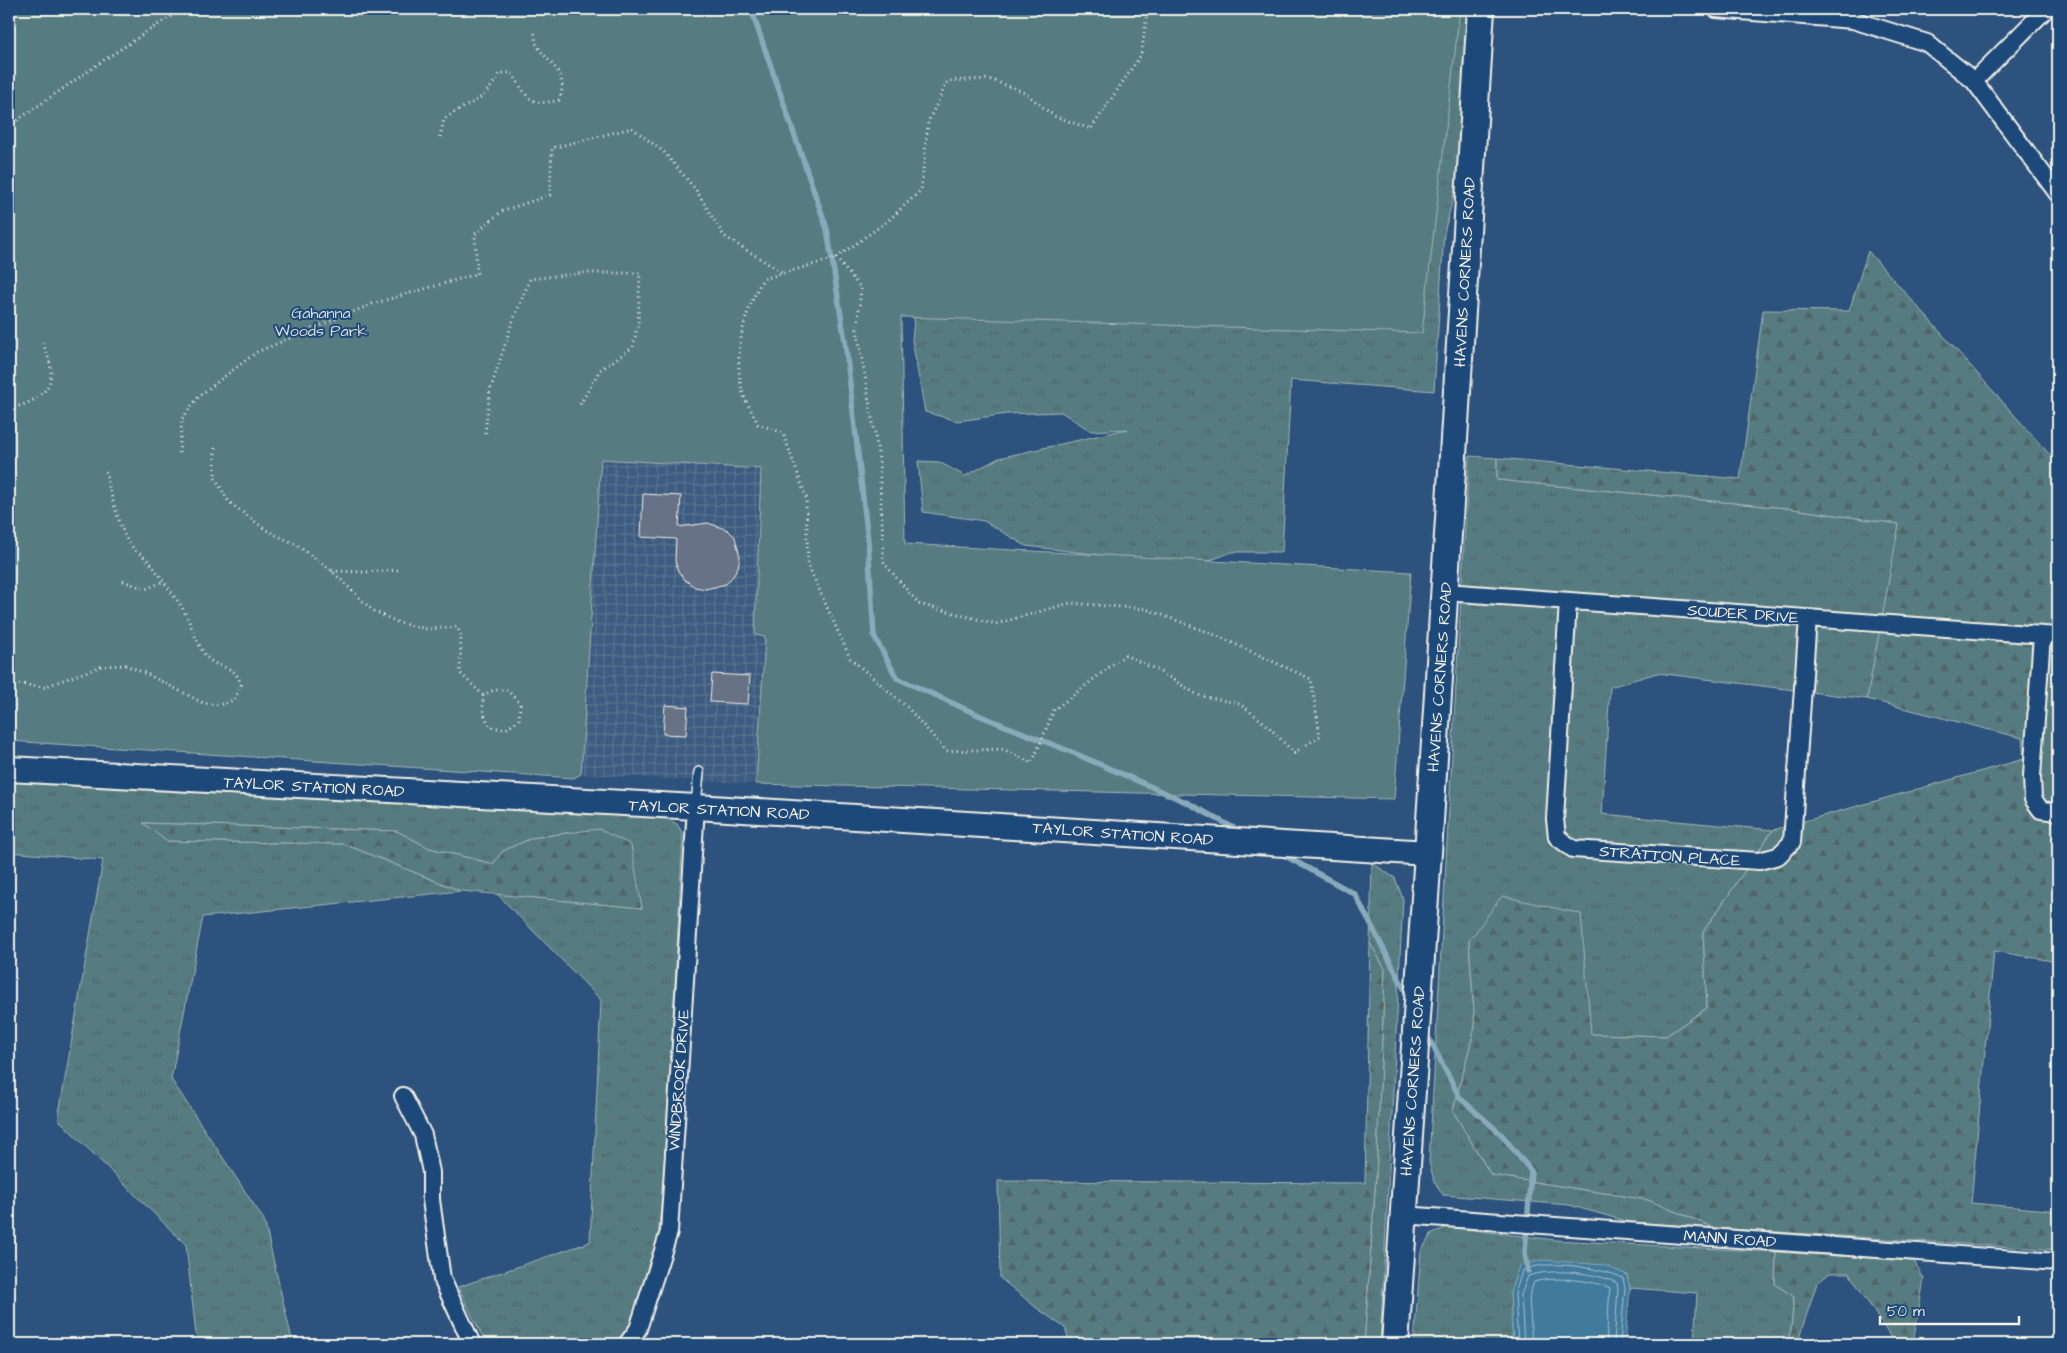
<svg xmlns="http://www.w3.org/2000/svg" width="2067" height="1353" font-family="'Architects Daughter',sans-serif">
	<defs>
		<pattern id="industrial-grid" width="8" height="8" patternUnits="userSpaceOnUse" patternTransform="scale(1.25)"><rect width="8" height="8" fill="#3e5c80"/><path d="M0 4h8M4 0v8" fill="none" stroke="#5a7492"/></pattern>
		<pattern id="grass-tufts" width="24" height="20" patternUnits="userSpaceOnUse" patternTransform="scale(1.25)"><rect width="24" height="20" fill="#567c82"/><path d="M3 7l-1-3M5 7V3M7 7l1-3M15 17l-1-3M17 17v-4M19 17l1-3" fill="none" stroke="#506567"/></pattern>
		<pattern id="forest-firs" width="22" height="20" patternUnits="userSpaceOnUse" patternTransform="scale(1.25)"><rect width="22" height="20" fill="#567c82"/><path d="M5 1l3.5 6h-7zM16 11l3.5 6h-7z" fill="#506567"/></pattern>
	</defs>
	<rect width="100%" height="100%" fill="#2d527d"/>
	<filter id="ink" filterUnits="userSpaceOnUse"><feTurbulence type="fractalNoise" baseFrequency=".02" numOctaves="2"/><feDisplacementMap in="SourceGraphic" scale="10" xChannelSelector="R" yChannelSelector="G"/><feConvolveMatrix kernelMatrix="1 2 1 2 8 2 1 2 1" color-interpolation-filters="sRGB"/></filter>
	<g filter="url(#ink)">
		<path fill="url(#industrial-grid)" d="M601,459L761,469L755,635L765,636L756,784L581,774Z"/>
		<path fill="url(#grass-tufts)" stroke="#a5b6b5" d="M1448,9H1472L1463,159L1444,233L1434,391L1291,380L1282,552H1232L1195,566L1026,546L984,521L923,512L918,461L939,462L965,476L999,458L1128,429L1091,431L1061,412L1007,414L958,421L925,412L912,340L916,299Z
			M1469,456L1497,458V480L1786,508L1900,524L1867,699L1657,673L1610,687L1602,814L1773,830L1703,932L1707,1008L1666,1036L1591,1034L1469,941L1475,1027L1453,1111L1491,1175L1648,1200L1715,1228L1629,1222L1569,1205L1443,1195L1434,1181L1429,1162Z
			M9,779L656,813L677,824L683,834L667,1135L658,1239L632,1324L617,1344H486L458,1287L590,1242L601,1000L497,894L642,908L574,832L532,838L503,851L493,864L429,848L397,831L144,823L166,841L344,844L461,891L203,917L171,1079L264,1220L293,1344H197L186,1245L58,1119L103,860L9,852Z
			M1372,863L1395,878L1403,899L1380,1344H1364L1376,1177L1385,969L1370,943Z
			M1448,1227L1555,1240L1776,1252L1775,1284L1794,1297L1791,1330L1786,1344H1694L1697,1293L1630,1288L1627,1275L1510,1293L1513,1344H1414L1421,1251L1432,1233Z"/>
		<path fill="url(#forest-firs)" stroke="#a5b6b5" d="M1868,251L2058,464V962L1994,951L1971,1203L2058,1211V1250L1715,1228L1648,1200L1491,1175L1453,1111L1475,1027L1469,941L1502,896L1581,914L1591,1034L1666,1036L1707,1008L1703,932L1773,830L2024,759L2022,738L1867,699L1899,524L1786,508L1497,480V458L1740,479L1763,310L1849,311Z
			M143,823L397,831L429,848L493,864L503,851L532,838L574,832L599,829L631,845L642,908L461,891L344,844L166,841Z
			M1370,943L1385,969L1376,1177L1364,1344H1070L1065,1328L1038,1309L1000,1278L998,1181L1365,1183Z
			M1776,1252L1914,1261L1924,1279L1914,1337L1908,1344H1895L1849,1273H1830L1817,1283L1797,1344H1786L1791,1330L1794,1297L1775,1284Z"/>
		<path fill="#567c82" stroke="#a5b6b5" d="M9,9H1460L1422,333L901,317L905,544L1411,572L1394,799L756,784L765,637L755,635L761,469L601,459L581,774L574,778L9,741Z"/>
		<path fill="#417a9c" stroke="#89aaba" d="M1543,1260L1604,1265L1627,1275L1630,1288L1625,1344H1513L1510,1293L1519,1266Z"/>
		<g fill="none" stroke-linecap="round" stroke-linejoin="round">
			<path stroke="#acc1ca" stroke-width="1" d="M1518,1344L1515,1294L1522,1271C1544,1258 1601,1268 1623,1278L1625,1288L1620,1344
				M1524,1344L1521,1295L1528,1276C1551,1268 1595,1272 1617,1283L1618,1289L1614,1344
				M1532,1344L1529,1296L1534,1282C1552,1276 1593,1280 1610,1288L1606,1344"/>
			<path stroke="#89aaba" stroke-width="5.5" d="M751,9L827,229L845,341L868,541L874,636L897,678L983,717L1074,753L1188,803L1241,832
				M1280,853L1355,894L1409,998
				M1425,1031L1460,1098L1501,1134L1531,1171L1525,1253L1528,1271"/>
		</g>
		<path fill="#677287" stroke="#f4f1e8" d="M643,494L681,496L679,527L708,523L728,530L735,537L740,557L738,567L733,576L726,584L706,589L695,587L685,580L678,571L675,561L676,539L641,537Z
			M712,674L750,676L748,704L710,702Z
			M665,705L688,707L686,735L663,734Z"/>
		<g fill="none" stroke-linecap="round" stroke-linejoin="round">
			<defs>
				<path id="service" d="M696,806L699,772"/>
				<path id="minor" d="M1716,9L1853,20L1927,43L1974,81L2058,194
					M1974,81L2046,9
					M1445,592L2058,636
					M1568,601L1555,819L1557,837L1573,849L1759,861L1778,856L1792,842L1808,618
					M2042,635L2032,776L2033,799L2041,810L2058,812
					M403,1096L423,1135L431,1172V1200L442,1279L472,1344
					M1403,1215L2058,1262
					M627,1344L638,1329L669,1232L696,807"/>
				<path id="secondary" d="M9,769L696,807L1428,853"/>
				<path id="primary" d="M1395,1344L1428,853L1481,9"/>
			</defs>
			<use href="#service" stroke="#f4f1e8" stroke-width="12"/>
			<use href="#minor" stroke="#f4f1e8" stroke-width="20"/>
			<use href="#secondary" stroke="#f4f1e8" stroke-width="28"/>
			<use href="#primary" stroke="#f4f1e8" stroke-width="30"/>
			<path stroke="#f4f1e8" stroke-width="3" stroke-dasharray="1 4" stroke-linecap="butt" d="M9,126L104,60L174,14L189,9
				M440,137L444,119C471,100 481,106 500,73H512C527,96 528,108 559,100C570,71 549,66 537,45C535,41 535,35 534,30
				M836,258L861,288L857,329L879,459L884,563L919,604L996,624L1070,603L1146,609L1213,634L1311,679L1320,736L1294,753L1266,724L1240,704L1198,695L1157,670L1125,655L1054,710L1032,763L1003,749L946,751L908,708L850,658L808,565L806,497L783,433L758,424C753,413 743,398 741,386C734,348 745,311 763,279L836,258L889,220L921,190L928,122L948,81L989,79L1024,92L1054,116L1091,129L1141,55L1148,9
				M9,408C26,406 51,395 51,374C52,364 45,350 42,340
				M485,433L490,391L511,326L530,279L583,273H640L638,322L633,347L600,370L579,406
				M215,448V478L229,502L266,530L297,545L332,571L372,610L399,623L427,629L457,627L461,635L460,673L483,695L494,690H507L520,703L519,720L506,729L490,727L483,712V695
				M179,453L182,419L200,395L257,352L372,304L477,274L475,234L502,211L550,195L552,148L632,128L664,152L696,190L724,236L783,273
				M332,571L365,572L399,570
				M123,581L146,589L164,581
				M9,683L44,687L102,666L126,665L149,675L203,703L219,705L234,700L241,685C235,662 217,671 205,655C196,642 190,620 180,604C170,591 161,577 151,564C144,556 135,551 129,543C121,532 107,484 106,471"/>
			<use href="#service" stroke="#1f4a7a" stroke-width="9"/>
			<use href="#minor" stroke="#1f4a7a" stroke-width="16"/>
			<use href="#secondary" stroke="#1f4a7a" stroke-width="24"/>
			<use href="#primary" stroke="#1f4a7a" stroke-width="26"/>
		</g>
	</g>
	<g text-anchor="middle" stroke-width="4" stroke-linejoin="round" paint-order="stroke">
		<g font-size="16" fill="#f4f1e8" stroke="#1f4a7a">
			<text transform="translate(1464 272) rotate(-87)" y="6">HAVENS CORNERS ROAD</text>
			<text transform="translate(1743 613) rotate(4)" y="6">SOUDER DRIVE</text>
			<text transform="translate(1439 677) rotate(-86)" y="6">HAVENS CORNERS ROAD</text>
			<text transform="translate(314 786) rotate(3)" y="6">TAYLOR STATION ROAD</text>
			<text transform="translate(719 809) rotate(3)" y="6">TAYLOR STATION ROAD</text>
			<text transform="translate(1123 833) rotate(4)" y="6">TAYLOR STATION ROAD</text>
			<text transform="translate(1670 855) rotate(4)" y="6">STRATTON PLACE</text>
			<text transform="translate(678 1080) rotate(-86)" y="6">WINDBROOK DRIVE</text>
			<text transform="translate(1412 1081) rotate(-86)" y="6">HAVENS CORNERS ROAD</text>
			<text transform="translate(1730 1238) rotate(4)" y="6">MANN ROAD</text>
		</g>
		<g font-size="16" fill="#dcdfd9" stroke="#1f4a7a">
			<text x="321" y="318">Gahanna<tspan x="321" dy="18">Woods Park</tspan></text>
		</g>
	</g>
	<rect width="2067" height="1353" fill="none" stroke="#1f4a7a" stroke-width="30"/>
	<rect x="15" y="15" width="2037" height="1323" fill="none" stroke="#f4f1e8" stroke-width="2" filter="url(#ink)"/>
	<path d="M1880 1316v8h139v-8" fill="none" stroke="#f4f1e8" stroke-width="2.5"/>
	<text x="1887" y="1316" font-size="15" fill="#f4f1e8" stroke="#1f4a7a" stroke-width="4" paint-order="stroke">50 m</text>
</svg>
